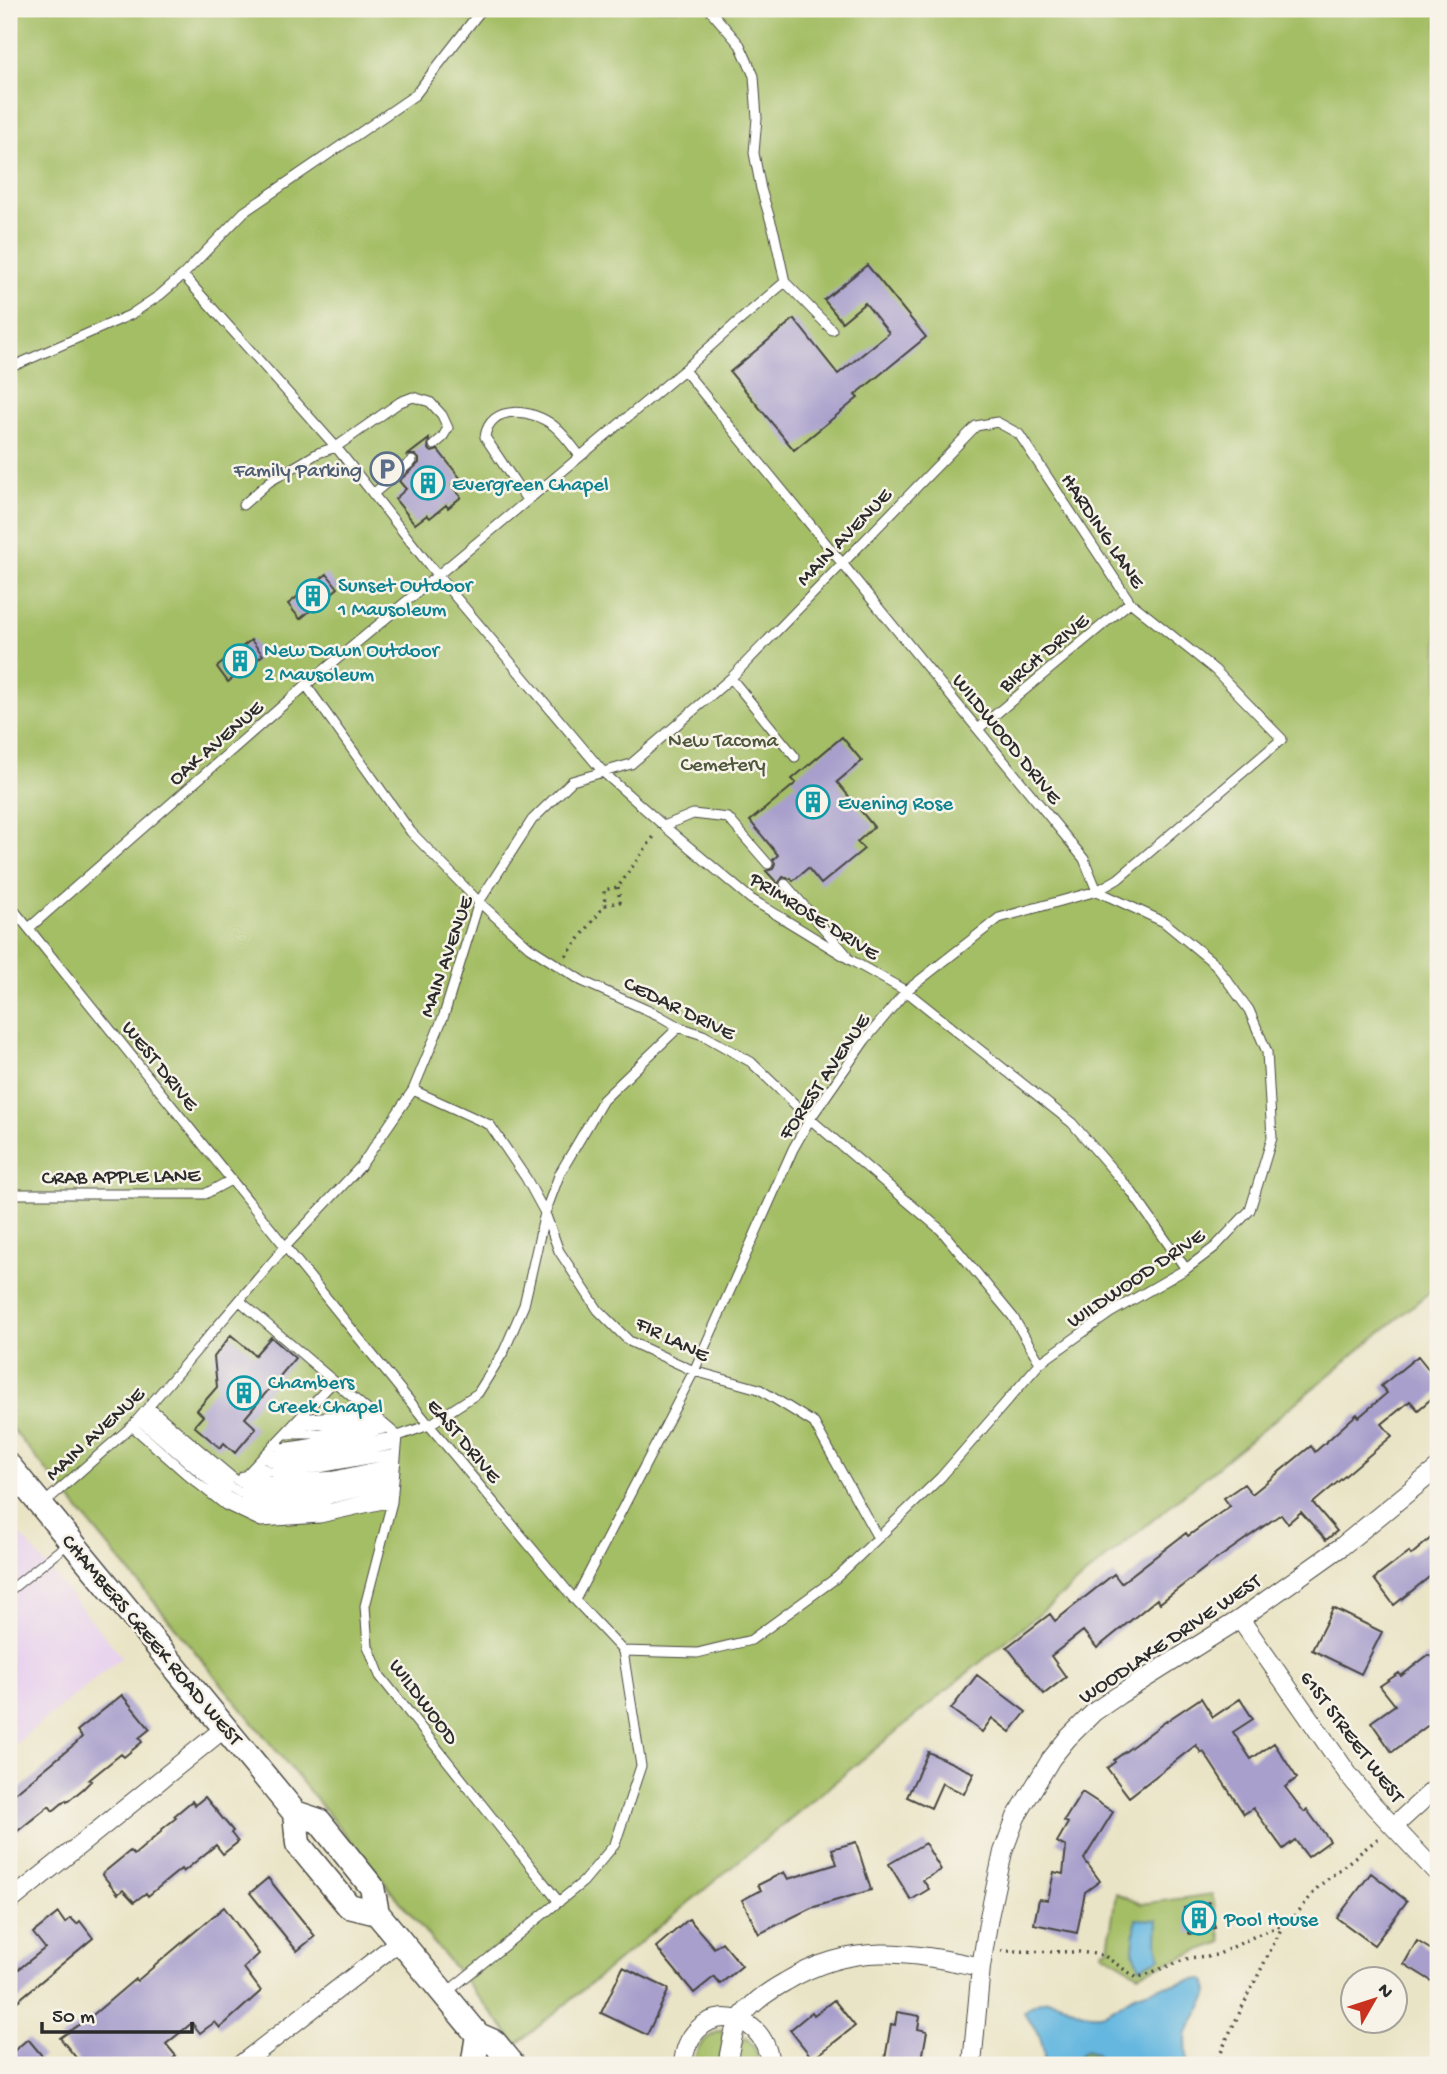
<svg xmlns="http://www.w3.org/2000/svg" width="1447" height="2074" font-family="'Gochi Hand',sans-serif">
	<rect width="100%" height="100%" fill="#f7f3e8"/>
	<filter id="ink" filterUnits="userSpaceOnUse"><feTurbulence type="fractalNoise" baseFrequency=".0143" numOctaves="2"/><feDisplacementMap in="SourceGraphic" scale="14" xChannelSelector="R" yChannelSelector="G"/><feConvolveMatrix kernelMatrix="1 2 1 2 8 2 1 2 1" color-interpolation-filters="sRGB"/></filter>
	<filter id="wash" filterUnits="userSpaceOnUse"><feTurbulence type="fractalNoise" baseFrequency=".00686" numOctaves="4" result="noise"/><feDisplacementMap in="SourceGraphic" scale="28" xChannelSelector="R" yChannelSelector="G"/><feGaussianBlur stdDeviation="1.57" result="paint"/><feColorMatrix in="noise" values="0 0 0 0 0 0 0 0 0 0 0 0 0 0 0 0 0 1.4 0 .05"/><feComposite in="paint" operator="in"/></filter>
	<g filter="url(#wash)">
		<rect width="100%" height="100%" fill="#eae4c6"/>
		<path fill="#e8d2ee" d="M9,1521L122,1657L9,1749Z"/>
		<path fill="#a4be65" stroke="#687448" stroke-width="2" d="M9,9H1438V1285L517,2044L9,1425Z
			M1116,1893L1141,1904L1212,1894L1222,1942L1138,1974L1102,1952L1103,1949H1108Z
			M722,2030L724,2043L718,2065H694C695,2046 705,2037 722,2030Z
			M746,2037L756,2050L760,2065H734L739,2048Z"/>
		<path fill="#83a55a" stroke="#576842" stroke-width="2" d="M1086,2050L1097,2053L1102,2065H1078L1079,2056Z"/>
		<path fill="#65b7e0" stroke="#487186" stroke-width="2" d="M1136,1919L1158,1920L1157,1944L1161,1958L1140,1967L1133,1950Z
			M1202,1979L1207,1982L1208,1996L1186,2034L1187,2065H1102L1097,2053L1086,2050L1079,2056L1078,2065H1044C1045,2041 1038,2031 1023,2012C1059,1983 1065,2017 1099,2014C1112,2013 1122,2001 1133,1996C1151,1988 1182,1982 1202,1979Z"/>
		<g id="blocks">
			<path fill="#a89fcc" d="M867,265L926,337L855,395L858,398L794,450L730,372L794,319L838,374L889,333L865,303L842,322L824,300Z
				M429,439L428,449L432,452L438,450L461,479L452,486L461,497L448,508L446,505L430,518L427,515L415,524L395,499L406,489L399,481L419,463V459L415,455H408Z
				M327,574L338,588L300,619L288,604Z
				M251,640L263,655L228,682L217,667Z
				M842,737L862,761L837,782L874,827L857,842L864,849L821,884L808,868L793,881L791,878L790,879L783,877L778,884L766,871L773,869L775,863L773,860L778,855L750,821L796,783L792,779Z
				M231,1335L255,1355L271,1337L295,1358L245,1418L256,1428L235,1453L224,1443L220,1448L194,1426L203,1416L197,1410L217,1387L214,1357Z
				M1418,1356L1438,1381V1393L1418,1410L1410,1401L1382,1424L1392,1436L1313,1503L1337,1531L1326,1540L1301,1512L1288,1523L1281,1514L1210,1564L1160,1603L1157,1599L1097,1648L1083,1631L1051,1656L1066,1677L1044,1694L1007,1647L1050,1614L1055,1621L1114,1574L1121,1583L1186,1533L1188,1536L1230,1506L1224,1498L1244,1484L1252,1494L1311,1446L1315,1452L1357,1414L1359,1417L1387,1393L1381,1386Z
				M1438,1532V1570L1394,1605L1374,1579L1409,1552L1411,1555Z
				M1333,1608L1382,1632L1361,1674L1312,1650Z
				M1428,1655L1438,1660V1718L1392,1752L1371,1722L1395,1705L1380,1686L1399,1673L1401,1676Z
				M977,1675L1026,1712L1010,1732L992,1718L982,1732L951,1709Z
				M122,1695L150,1729L139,1738L142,1742L124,1757L121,1754L89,1780L91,1781L83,1789L67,1802L66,1800L53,1811L49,1806L9,1838V1798L76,1743L82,1737L77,1731Z
				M1201,1698L1213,1717L1240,1699L1253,1719L1233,1732L1251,1759L1274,1743L1297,1778L1285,1787L1304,1812L1307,1810L1330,1841L1308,1857L1295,1840L1283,1849L1253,1808L1244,1814L1203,1751L1201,1753L1196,1745L1129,1797L1107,1768L1115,1762L1114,1760L1165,1722Z
				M928,1752L974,1773L964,1794L942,1783L931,1808L907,1797Z
				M1082,1792L1113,1812L1084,1859L1100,1881L1085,1892L1077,1933L1034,1924L1039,1899L1048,1900L1054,1872L1063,1874L1066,1847L1057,1842L1068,1823L1064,1821Z
				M205,1797L233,1831L231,1833L238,1842L223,1854L216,1845L183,1872L181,1869L148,1896L146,1893L134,1902L123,1890L118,1894L102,1874L130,1851L134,1855L162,1831L161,1830L176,1818L174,1816L192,1801L195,1805Z
				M856,1842L871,1890L811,1908L759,1934L742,1900L761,1890L758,1885L784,1872L788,1879L837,1864L832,1849Z
				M925,1843L941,1870L923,1880L929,1889L911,1900L889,1864Z
				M1371,1873L1407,1901L1374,1945L1337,1918Z
				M268,1878L315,1936L297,1951L250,1893Z
				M1209,1902L1215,1928L1189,1934L1184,1908Z
				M224,1907L259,1954L244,1968L261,1991L220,2028L215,2022L200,2033L192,2023L166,2044L176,2056L166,2065H82L60,2038L94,2014L135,1979L137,1981Z
				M58,1913L65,1923L71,1918L77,1924L80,1921L93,1938L9,2008V1977L45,1948L33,1933Z
				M689,1919L714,1948L722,1942L742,1966L720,1984L714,1977L694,1993L656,1947Z
				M1417,1941L1438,1954V1985L1404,1964Z
				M623,1967L669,1989L647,2035L601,2013Z
				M834,2000L855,2026L813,2059L790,2030L812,2012L814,2015Z
				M897,2012L920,2016L918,2029L927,2031L921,2065H884L891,2024L895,2025Z
				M28,2039L43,2057L34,2065H9V2055Z"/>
		</g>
	</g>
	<g filter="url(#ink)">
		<use href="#blocks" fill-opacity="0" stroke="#484742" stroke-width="2"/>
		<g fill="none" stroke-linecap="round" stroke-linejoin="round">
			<defs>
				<path id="lane" d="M709,9L740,45L754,76L757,118L754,153L761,189L774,232L785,282L832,330
					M183,275L336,447L437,575L604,773L664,826L751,899L854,962L906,991L1072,1123L1131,1191L1186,1269
					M9,368L130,315L160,295L183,275L244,212L415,95L482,9
					M373,494L412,461
					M527,500L485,437C490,403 533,409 554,426C564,434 572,446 580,456
					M243,505L269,482L318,453L336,447L400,402L413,397L430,402L442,415L448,428L442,438L434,445
					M731,678L795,757
					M306,685L411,832L479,902L529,947L582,981L658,1015L679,1027L703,1035L751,1062L810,1119L941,1230L1013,1317L1040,1363
					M978,729L1130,602
					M664,826L693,814L728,818L768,864
					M785,884L846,954
					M9,904L429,1425L575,1600L623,1651
					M29,928L306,685L684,370L733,326L785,282
					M413,1090L490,1125L526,1178L545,1213L559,1251L598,1310L629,1341L694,1371L759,1389L814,1423L878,1538
					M9,1194H205L231,1180
					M240,1301L398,1436
					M149,1407L233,1478L265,1497L334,1492L394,1476
					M144,1413L230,1487L263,1505L320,1501L393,1484
					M138,1419L227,1496L262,1514L331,1508L393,1493
					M299,1419L343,1415L362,1406
					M132,1426L191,1478L225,1505L261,1522L320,1518L392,1502
					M292,1426L343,1422L371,1414
					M285,1434H318L380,1421
					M398,1436L392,1502L365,1606L368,1646L380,1676L559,1902
					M275,1444L281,1448C317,1443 352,1437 388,1428
					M268,1452L278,1456L318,1451L398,1436L429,1425L478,1393L504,1351L524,1305L545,1213L560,1173L603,1100L679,1027
					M263,1458L276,1464L318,1460L397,1444
					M256,1465L272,1472L319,1468L396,1454
					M251,1470L269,1481L335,1476L395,1463
					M247,1474L334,1381
					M243,1476L266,1489L333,1484L395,1469
					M43,1504L132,1426L285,1247L360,1167L413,1090L444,1015L479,902L532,820L572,781L631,764L731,678L976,426L997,422L1019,434L1130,602L1215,670L1282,739L1118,879L1097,891L999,918L906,991L865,1040L810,1119L793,1149L694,1371L575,1600
					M9,1591L70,1542
					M623,1651L697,1653L751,1640L836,1578L878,1538L941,1477L1040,1363L1110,1313L1186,1269L1215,1247L1250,1210L1272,1138L1267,1052L1249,1010L1215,964L1164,922L1097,891L1084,859L684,370
					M446,1993L583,1882L615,1844L641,1766L623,1651"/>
				<path id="street" d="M1240,1619L1348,1774L1374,1806L1438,1874
					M1394,1826L1438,1786
					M9,1902L226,1727
					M240,2065L401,1940
					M683,2065C687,2002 765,2003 770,2065
					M727,2065C730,2051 732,2031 740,2019C750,2004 769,1991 785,1982C853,1941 908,1952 981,1967
					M972,2065L981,1967L989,1917L1003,1852L1016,1817L1051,1759L1067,1739L1094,1712L1119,1695L1240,1619L1341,1547L1438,1468"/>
				<path id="secondary" d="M9,1466L295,1813L319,1821L372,1887L377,1913L478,2035L494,2042L513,2065
					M295,1813L298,1844L349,1906L377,1913
					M478,2065L474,2060L478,2035"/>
			</defs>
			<use href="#lane" stroke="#484742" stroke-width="11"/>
			<use href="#street" stroke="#484742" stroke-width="20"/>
			<use href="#secondary" stroke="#484742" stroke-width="27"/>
			<path stroke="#484742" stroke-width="3.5" stroke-dasharray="2 5" stroke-linecap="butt" d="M618,887L620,902L605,905L604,890L618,887L655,835
				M566,956L605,905
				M1001,1951L1079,1952L1103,1955L1137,1978L1189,1958L1217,1955L1255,1936L1290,1922L1319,1886L1381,1836
				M1216,2065L1227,2038L1282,1927"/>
			<use href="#lane" stroke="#fff" stroke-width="9"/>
			<use href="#street" stroke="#fff" stroke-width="18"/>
			<use href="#secondary" stroke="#fff" stroke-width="24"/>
		</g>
	</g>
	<defs>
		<symbol id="parking-ring" viewBox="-11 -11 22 22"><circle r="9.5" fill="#f7f3e8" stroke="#5c6f8a" stroke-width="1.5"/><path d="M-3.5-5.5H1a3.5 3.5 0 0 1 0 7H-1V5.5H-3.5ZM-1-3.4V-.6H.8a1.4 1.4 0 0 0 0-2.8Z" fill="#5c6f8a"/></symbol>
		<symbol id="building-ring" viewBox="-11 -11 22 22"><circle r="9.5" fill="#f7f3e8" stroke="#0f9aa8" stroke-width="1.5"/><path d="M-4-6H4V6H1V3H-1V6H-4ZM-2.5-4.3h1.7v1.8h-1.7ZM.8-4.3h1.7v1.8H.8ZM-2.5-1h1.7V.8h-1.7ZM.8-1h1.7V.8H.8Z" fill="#0f9aa8"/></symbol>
	</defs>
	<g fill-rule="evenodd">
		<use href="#parking-ring" x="368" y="450" width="38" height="38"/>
		<use href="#building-ring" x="409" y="464" width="38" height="38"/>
		<use href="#building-ring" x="294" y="577" width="38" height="38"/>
		<use href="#building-ring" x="221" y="642" width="38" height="38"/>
		<use href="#building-ring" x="794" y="783" width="38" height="38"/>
		<use href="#building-ring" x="225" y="1374" width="38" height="38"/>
		<use href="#building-ring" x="1180" y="1899" width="38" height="38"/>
	</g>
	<g text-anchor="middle" stroke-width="5" stroke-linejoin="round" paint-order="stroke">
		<g font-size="21" fill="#4e5e75" stroke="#f7f3e8" text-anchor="end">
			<text x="362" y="476">Family Parking</text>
		</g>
		<g font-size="21" fill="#0d838f" stroke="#f7f3e8" text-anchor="start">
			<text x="452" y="490">Evergreen Chapel</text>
			<text x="338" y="591">Sunset Outdoor<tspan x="338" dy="24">1 Mausoleum</tspan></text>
			<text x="264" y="656">New Dawn Outdoor<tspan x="264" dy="24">2 Mausoleum</tspan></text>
			<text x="838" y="809">Evening Rose</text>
			<text x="268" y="1388">Chambers<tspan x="268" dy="24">Creek Chapel</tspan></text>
			<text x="1224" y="1925">Pool House</text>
		</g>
		<g font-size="21" fill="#2b2b2b" stroke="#f7f3e8">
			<text transform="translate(1104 530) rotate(56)" y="7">HARDING LANE</text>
			<text transform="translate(843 536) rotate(-46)" y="7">MAIN AVENUE</text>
			<text transform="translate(1043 652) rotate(-40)" y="7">BIRCH DRIVE</text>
			<text transform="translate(1008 738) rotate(51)" y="7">WILDWOOD DRIVE</text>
			<text transform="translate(215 742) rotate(-41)" y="7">OAK AVENUE</text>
			<text transform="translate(815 915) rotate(32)" y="7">PRIMROSE DRIVE</text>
			<text transform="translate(445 956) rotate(-71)" y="7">MAIN AVENUE</text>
			<text transform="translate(680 1007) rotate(26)" y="7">CEDAR DRIVE</text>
			<text transform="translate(161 1065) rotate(51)" y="7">WEST DRIVE</text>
			<text transform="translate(823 1076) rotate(-56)" y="7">FOREST AVENUE</text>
			<text transform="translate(121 1175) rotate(-1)" y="7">CRAB APPLE LANE</text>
			<text transform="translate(1135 1277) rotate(-34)" y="7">WILDWOOD DRIVE</text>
			<text transform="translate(673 1338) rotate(26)" y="7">FIR LANE</text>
			<text transform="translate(94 1433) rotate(-43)" y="7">MAIN AVENUE</text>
			<text transform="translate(465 1440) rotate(50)" y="7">EAST DRIVE</text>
			<text transform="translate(1169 1638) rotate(-34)" y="7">WOODLAKE DRIVE WEST</text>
			<text transform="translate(153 1639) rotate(50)" y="7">CHAMBERS CREEK ROAD WEST</text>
			<text transform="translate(425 1701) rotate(53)" y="7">WILDWOOD</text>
			<text transform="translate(1353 1736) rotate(53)" y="7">61ST STREET WEST</text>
		</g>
		<g font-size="21" fill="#4f573c" stroke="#f7f3e8">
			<text x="723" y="746">New Tacoma<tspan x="723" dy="24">Cemetery</tspan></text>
		</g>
	</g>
	<rect width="1447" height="2074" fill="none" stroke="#f7f3e8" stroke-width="35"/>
	<g transform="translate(1374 2000) rotate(51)"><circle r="33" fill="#f7f3e8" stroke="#a5a39c" stroke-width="2"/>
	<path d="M0-5L12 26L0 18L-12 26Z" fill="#c8321e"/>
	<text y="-10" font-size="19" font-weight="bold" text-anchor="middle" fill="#2b2b2b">N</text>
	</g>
	<path d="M42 2022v10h150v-10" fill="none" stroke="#2b2b2b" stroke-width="3.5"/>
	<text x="52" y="2022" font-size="21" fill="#2b2b2b" stroke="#f7f3e8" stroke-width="5" paint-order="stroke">50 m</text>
</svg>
